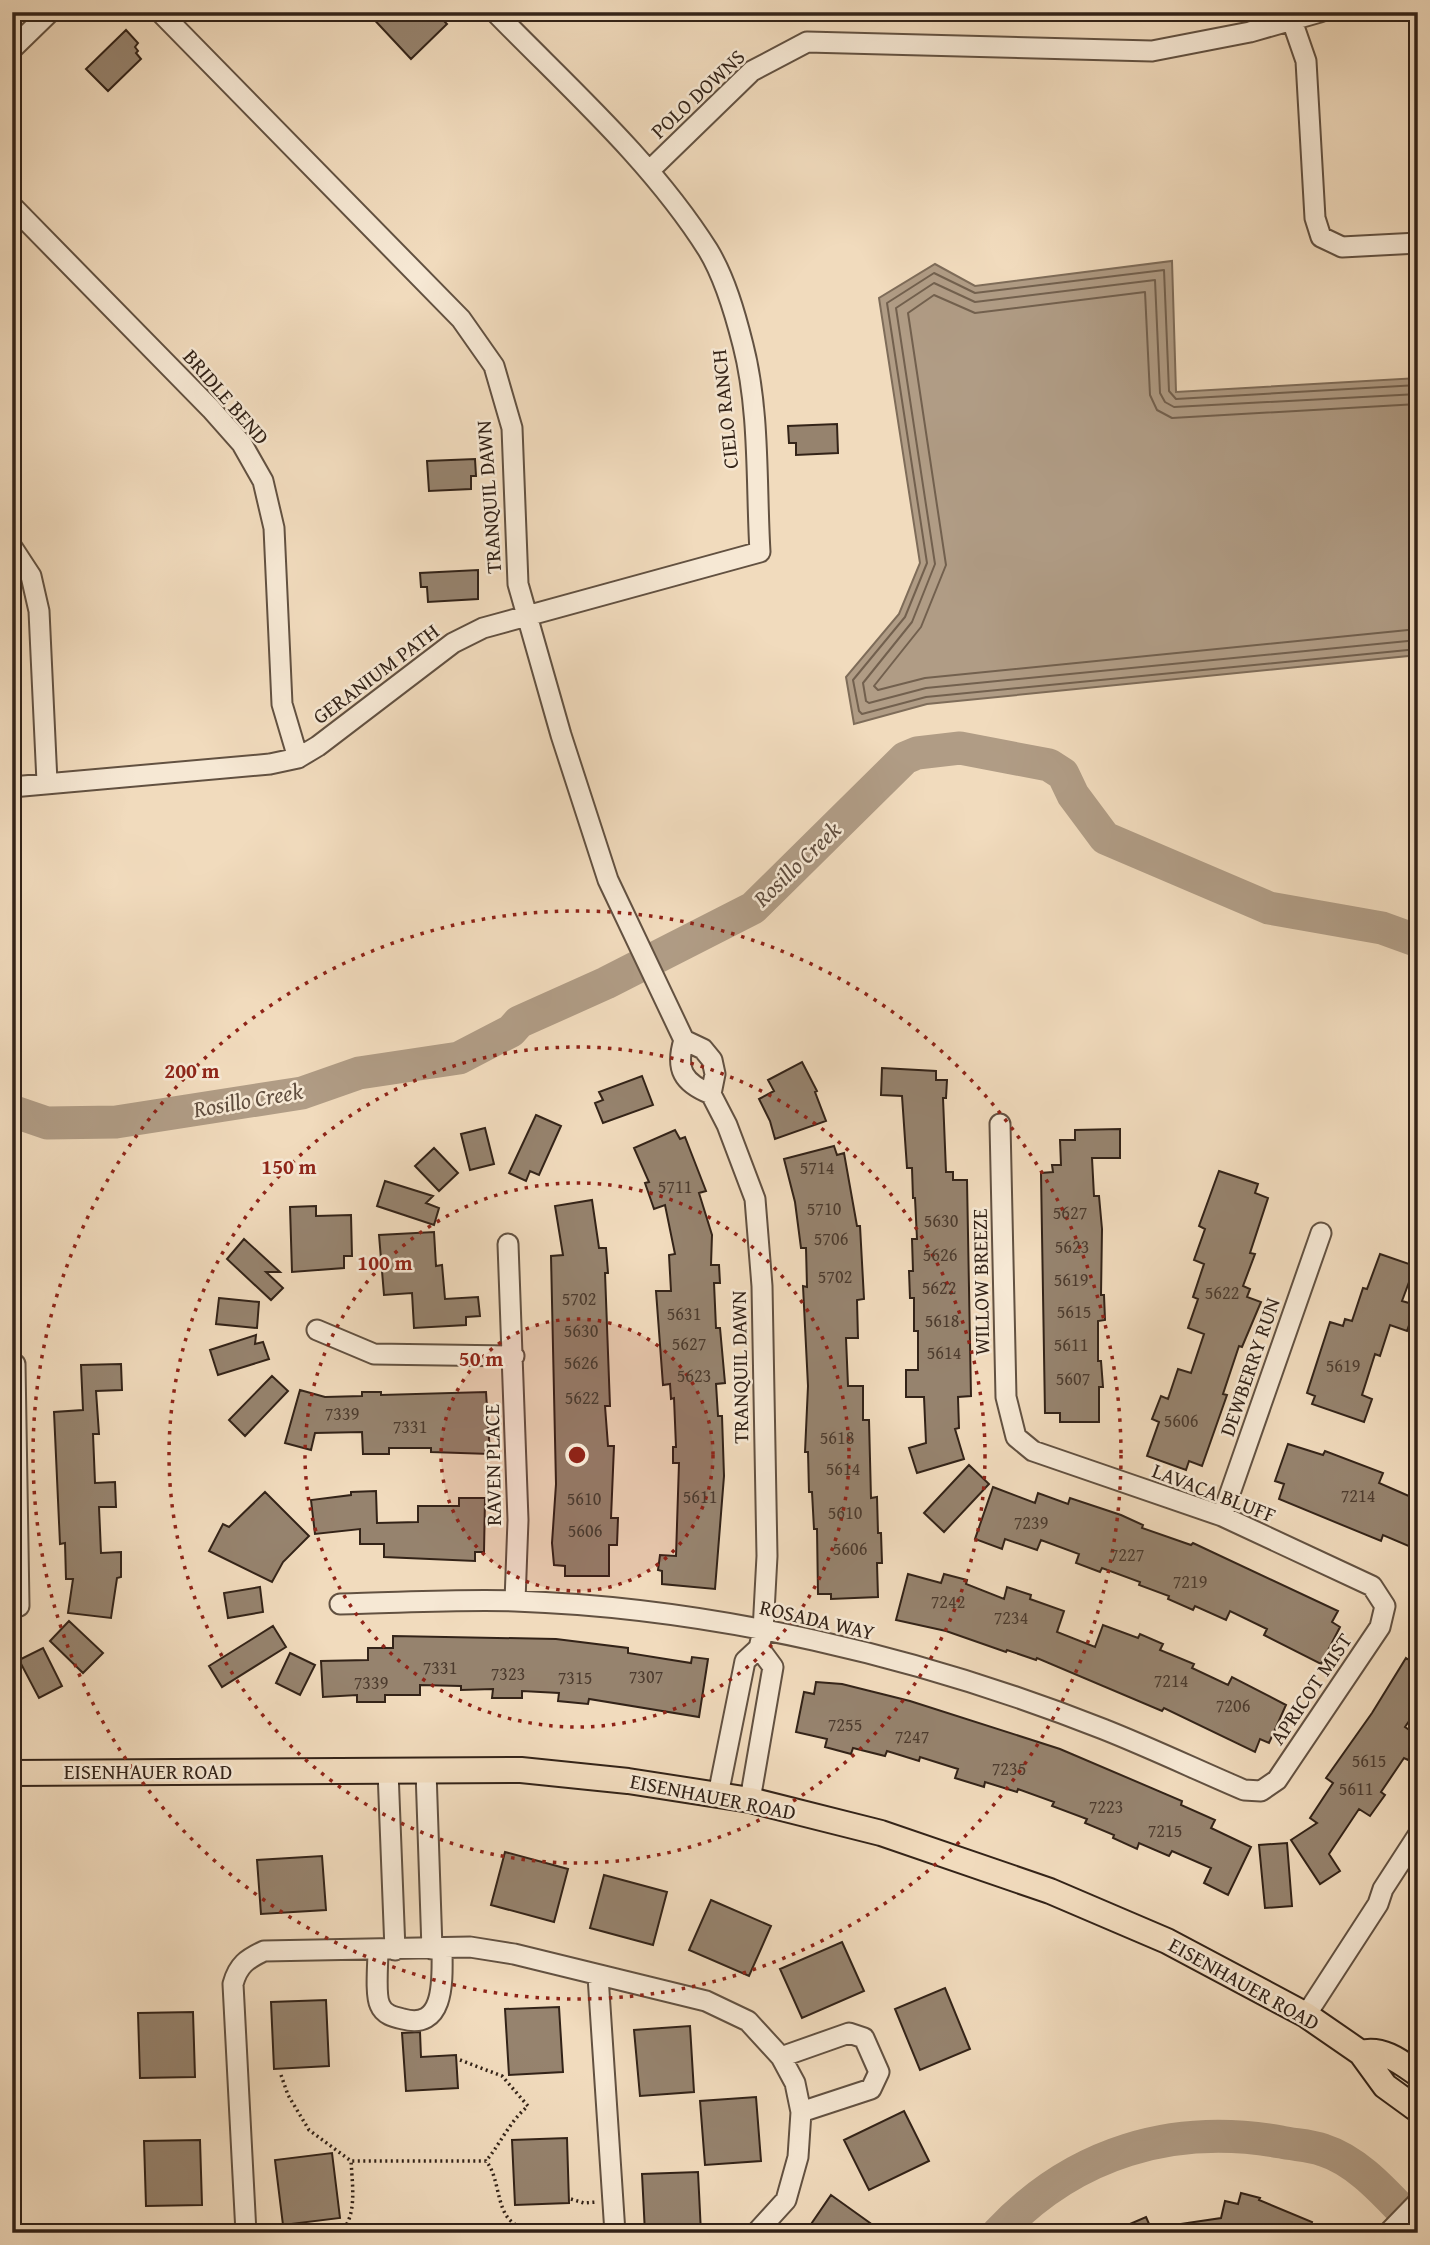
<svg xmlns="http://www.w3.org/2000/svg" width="1430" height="2245" font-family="'Gentium Book Plus',serif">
	<rect width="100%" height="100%" fill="#f1dbbd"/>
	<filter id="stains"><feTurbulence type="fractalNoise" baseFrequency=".00286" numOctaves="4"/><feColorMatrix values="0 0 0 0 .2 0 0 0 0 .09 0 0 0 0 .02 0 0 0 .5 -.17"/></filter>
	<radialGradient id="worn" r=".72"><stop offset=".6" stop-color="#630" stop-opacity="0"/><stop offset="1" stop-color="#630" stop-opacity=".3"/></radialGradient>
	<path fill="#b09c85" stroke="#7e6c59" stroke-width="2" d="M1172,261L1176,392L1418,378V655L927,704L854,724L846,677L899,614L920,563L879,298L935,264L975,286Z"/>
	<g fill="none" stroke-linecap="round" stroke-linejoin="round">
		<path stroke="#72604e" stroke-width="2" d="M1418,385L1176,399L1169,391L1164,270L975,293L934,273L887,303L927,563L905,617L853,680L859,711L862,714L926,697L1418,649
			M1418,394L1174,407L1165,402L1160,393L1155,280L975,302L934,283L896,308L935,564L912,622L863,683L866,701L869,703L926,688L1418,640
			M1418,404L1172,418L1157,410L1150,395L1145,292L975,313L934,295L908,313L946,565L921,627L874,686L878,690L925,678L1418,629"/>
		<path stroke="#b09c85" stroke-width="33" d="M12,1111L47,1123L116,1122L302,1093L359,1073L459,1058L511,1031L519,1022L606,983L753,908L905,758L917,753L960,748L1049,765L1063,774L1073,795L1105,838L1269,908L1382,928L1418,941
			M998,2233C1074,2152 1173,2123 1281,2142C1294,2145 1310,2145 1323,2150C1361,2162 1390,2199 1418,2227"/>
	</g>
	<path fill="#96836e" stroke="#332318" stroke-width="2" d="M367,12H435L447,24L411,59Z
		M126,30L138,43L135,47L138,51L136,53L141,59L108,91L86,69Z
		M837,424L838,453L796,455V443H789L788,426Z
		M475,459L476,476H471V489L429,491L427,461Z
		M478,570V599L428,602L427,587H421L420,573Z
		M802,1062L817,1091L815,1092L826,1121L775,1139L770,1121L759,1099L774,1091L768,1080Z
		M882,1068L936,1071V1080H947L946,1098H943L946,1172H953V1180H967L971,1396L958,1397L959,1428L955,1429L964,1459L917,1473L909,1448L926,1443L924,1397H906V1370H918V1331H914V1298H910L909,1271H913L912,1239H917L915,1198H913L912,1168H907L902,1096L881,1095Z
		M642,1076L653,1105L603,1123L595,1103L603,1100L599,1092Z
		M536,1115L561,1126L539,1175L530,1171L526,1181L509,1173Z
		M485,1128L494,1164L470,1170L461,1134Z
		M1120,1129V1158H1092L1094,1196H1099L1102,1229L1101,1295H1104L1105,1320L1098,1321V1361H1101L1103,1387H1099V1422H1060V1413H1045L1041,1173L1053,1172L1052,1165H1061L1060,1140H1075V1130Z
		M675,1130L680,1139L685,1137L706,1191L699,1193L712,1235L711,1265H719L720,1283H714L716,1328H720L725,1383L716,1384L718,1416H722L724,1476L715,1589L662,1584V1571L658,1570L660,1555L676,1556L679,1463H673V1447H676L674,1398L671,1399L670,1384L663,1385L656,1291H671L669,1255L675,1254L665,1205L654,1209L645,1183L649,1182L634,1148Z
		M834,1146L837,1155L844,1153L857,1226H860L864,1299L857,1300L858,1338H846L848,1386H863V1420H869L871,1498L877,1497L878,1533H881L882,1563H877L878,1597L831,1599V1594H818L817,1529H814L812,1492H809L808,1452H805L808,1386L803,1286L807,1287L806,1248H801L795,1202L784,1159Z
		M434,1148L458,1173L439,1191L415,1166Z
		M1219,1171L1258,1184L1255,1193L1268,1198L1250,1253L1255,1254L1243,1286L1250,1289L1247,1297L1261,1302L1242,1347L1239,1346L1223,1394L1227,1395L1202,1466L1189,1461L1186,1470L1147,1456L1159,1422L1152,1419L1161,1396L1168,1399L1178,1369L1191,1373L1204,1334L1188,1328L1198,1299L1193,1297L1204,1264L1194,1260L1205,1229L1199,1226Z
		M385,1181L433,1196L426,1203L439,1208L434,1225L377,1206Z
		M592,1200L599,1248H606L608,1273H605L610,1406H605L608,1446H614L611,1518H618L617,1545H609V1576H565V1566L554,1565L552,1543L556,1484L551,1256L563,1255L555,1206Z
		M316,1206V1216L351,1215L352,1256H344V1268L292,1272L290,1207Z
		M434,1232L436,1266L442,1265L445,1299L478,1297L480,1316L466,1317V1325L414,1328L412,1293L384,1295L379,1235Z
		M244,1239L280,1272H266L283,1288L271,1300L227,1259Z
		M1380,1254L1415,1266L1402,1301L1416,1305L1407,1331L1390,1325L1380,1356L1375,1354L1362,1395L1372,1399L1364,1422L1312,1404L1315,1396L1307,1393L1330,1322L1343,1326L1345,1319L1352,1321L1363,1288L1367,1289Z
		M219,1298L259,1302L257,1328L216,1324Z
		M256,1335L255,1344L263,1342L269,1359L218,1375L210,1350Z
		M121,1364L122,1390L96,1391L99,1434H93L95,1483L115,1482L116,1507H99L101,1553L121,1552V1577L117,1578L111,1618L68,1613L73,1579H66L65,1543L60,1544L54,1412L83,1410L81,1365Z
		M272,1376L288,1391L245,1436L229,1420Z
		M300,1390L325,1397L362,1396V1392H381V1395L486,1392L490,1454L431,1452V1448H389V1454H363L362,1432L315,1433L311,1450L285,1443Z
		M1288,1444L1323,1455L1325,1451L1383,1473L1379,1483L1418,1500V1550L1383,1535L1381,1541L1279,1499L1284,1484L1275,1481Z
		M969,1465L989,1484L944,1532L924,1513Z
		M993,1487L1035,1503L1038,1493L1068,1504L1070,1498L1121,1515L1143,1525L1142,1528L1191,1545L1193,1543L1338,1611L1332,1622L1340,1627L1321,1664L1264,1635L1267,1629L1230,1611L1226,1620L1195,1606L1193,1610L1168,1599L1169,1596L1139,1585L1140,1582L1102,1568L1100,1572L1076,1563L1079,1554L1041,1540L1037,1550L1005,1539L1002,1549L975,1539Z
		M376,1491L377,1523L418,1522V1506H459V1498H485L484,1552H475V1561L384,1557V1544H360V1529L315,1534L311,1500L351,1495V1492Z
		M265,1492L309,1536L283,1562L272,1582L209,1551L223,1524L229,1527Z
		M908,1574L941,1583L944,1574L967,1580L966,1584L1004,1599L1007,1587L1031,1595L1030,1599L1064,1611L1057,1632L1095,1647L1103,1625L1138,1638L1140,1634L1163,1644L1160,1650L1194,1664L1192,1668L1228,1685L1232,1677L1286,1705L1269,1743L1260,1739L1255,1752L1164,1708L1162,1711L1037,1658L1036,1660L1007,1650L1006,1652L946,1631L896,1620Z
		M260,1587L263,1612L228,1618L224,1593Z
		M69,1621L103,1653L83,1673L50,1641Z
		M273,1626L286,1647L222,1687L209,1666Z
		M393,1636L556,1639L628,1648V1653L691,1663L692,1657L708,1659L699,1717L589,1699L588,1704L558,1701L559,1693L522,1691V1698H492L493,1689L461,1690V1686L420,1685V1695H385V1702H357V1695L323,1697L321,1661L368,1660V1648H393Z
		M43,1648L62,1686L39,1698L19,1660Z
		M290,1653L315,1665L300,1695L276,1683Z
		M1406,1658L1418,1666V1708L1405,1727L1418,1736V1746L1408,1760L1404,1758L1381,1792L1385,1795L1370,1816L1359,1809L1329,1854L1340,1871L1320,1884L1291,1840L1317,1823L1310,1818L1333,1783L1326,1778L1372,1713Z
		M816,1682L842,1684L910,1701L1060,1749L1182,1801L1181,1805L1215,1820L1211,1828L1251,1847L1228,1895L1204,1883L1211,1868L1172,1851L1169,1856L1139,1843L1137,1849L1113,1838L1114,1835L1085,1823L1087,1819L1052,1806L1054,1802L1018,1789L1017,1792L985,1782L984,1787L955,1778L958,1769L920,1757L919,1761L887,1751L885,1756L853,1748L851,1754L825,1747L827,1739L796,1732L804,1692L814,1694Z
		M1287,1843L1292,1906L1265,1908L1259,1845Z
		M505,1852L568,1869L554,1922L491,1905Z
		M322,1856L326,1910L261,1914L257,1860Z
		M604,1875L667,1892L653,1945L590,1928Z
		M711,1900L771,1926L749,1976L689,1950Z
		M842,1942L864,1991L802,2018L780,1969Z
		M945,1988L970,2049L920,2070L895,2009Z
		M326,2000L329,2066L274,2069L271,2002Z
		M559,2007L563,2072L509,2075L505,2009Z
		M193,2012L195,2077L140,2078L138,2013Z
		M690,2026L694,2092L640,2096L634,2030Z
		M420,2032L421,2057L456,2055L458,2088L406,2091L402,2033Z
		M756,2097L761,2161L705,2165L700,2101Z
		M904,2111L929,2161L869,2190L844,2140Z
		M567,2138L569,2203L515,2205L512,2140Z
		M200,2140L202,2205L146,2206L144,2141Z
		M332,2153L340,2218L283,2225L275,2160Z
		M698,2172L701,2233H645L642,2174Z
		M1241,2193L1260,2198L1259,2200L1312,2222L1308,2233H1181L1180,2224L1221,2218L1225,2201L1238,2204Z
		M831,2195L884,2233H805Z
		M1146,2217L1153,2233H1109Z"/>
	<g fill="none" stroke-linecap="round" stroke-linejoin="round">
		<defs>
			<path id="minor" d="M160,12L461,319L494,366L512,428L518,584L561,735L608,880L684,1040C675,1069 683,1083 711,1094
				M1289,12L1306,61L1315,218L1321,237L1342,247L1418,243
				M12,49L50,12
				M649,171L752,71L807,42L1152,51L1250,32L1320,12
				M12,206L211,409L242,444L263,481L274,528L282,704L298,758
				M12,547L31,576L39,611L47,782
				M12,787L270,764L298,758L318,746L453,643L483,628L760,552C756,485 760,411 743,345C735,313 725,278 708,250C651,160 569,88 495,12
				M684,1040L703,1049L712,1060L715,1074L711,1094L727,1125L755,1199L762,1286L767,1556L763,1631L759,1648L745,1661L718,1795
				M508,1244L518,1520L515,1601
				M317,1330L374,1354L514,1356
				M1222,1516L1321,1233
				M340,1604C398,1603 457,1599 515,1601C714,1608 918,1656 1103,1729C1151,1748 1197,1770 1244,1790L1261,1791L1277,1780L1380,1627L1385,1606L1372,1586L1222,1516L1033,1451L1016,1437L1006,1397L1000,1124
				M12,1606H19L15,1364
				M388,1771L395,1950
				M426,1771L432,1949
				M750,1800L773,1667L759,1648
				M378,1951C378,1963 375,1995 380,2005C384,2015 394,2017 403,2019C447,2031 442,1975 442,1948
				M598,1976L615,2233
				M1306,2015L1378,1904L1383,1889L1418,1835
				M781,2057L849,2033L864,2038L879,2072L871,2089L801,2112
				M246,2233L233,1984C238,1965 247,1959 264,1951L470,1947L514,1954L706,2001L748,2021L781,2057L795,2083L801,2112L798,2157L786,2200L756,2233
				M1388,2233L1418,2202"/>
			<path id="major" d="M12,1773L521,1770L628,1781L750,1800L881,1833L1050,1891L1167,1941L1306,2015L1361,2053L1385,2086L1418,2110
				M1361,2053C1382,2047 1401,2062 1418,2074"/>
		</defs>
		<use href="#minor" stroke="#625141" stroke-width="23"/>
		<use href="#major" stroke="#332318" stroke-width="28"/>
		<path stroke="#332318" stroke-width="3.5" stroke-dasharray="2 3.5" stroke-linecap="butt" d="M460,2060L502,2076L528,2106C509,2122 501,2143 486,2161
			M281,2075L288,2095L309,2130L351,2161H486C502,2180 494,2218 521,2227C531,2231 544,2230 554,2233
			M571,2199L584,2203L597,2202
			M340,2233C358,2216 352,2184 351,2160"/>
		<use href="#minor" stroke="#f6e8d4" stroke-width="19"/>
		<use href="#major" stroke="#f1dbbd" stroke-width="24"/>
	</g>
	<circle cx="577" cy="1455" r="136" fill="#8f2418" fill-opacity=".12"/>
	<g fill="none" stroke="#8f2418" stroke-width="3.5" stroke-dasharray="3.5 7">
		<circle cx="577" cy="1455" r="136"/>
		<circle cx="577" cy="1455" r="272"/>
		<circle cx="577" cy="1455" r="408"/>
		<circle cx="577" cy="1455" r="544"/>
	</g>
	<g text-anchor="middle" stroke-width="5" stroke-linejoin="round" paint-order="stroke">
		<g font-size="18" fill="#4c3b2e">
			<text x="817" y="1174">5714</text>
			<text x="675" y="1193">5711</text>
			<text x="824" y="1215">5710</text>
			<text x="1070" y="1219">5627</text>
			<text x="941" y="1227">5630</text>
			<text x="831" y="1245">5706</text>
			<text x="1072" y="1253">5623</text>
			<text x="940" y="1261">5626</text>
			<text x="835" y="1283">5702</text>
			<text x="1071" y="1286">5619</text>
			<text x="939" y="1294">5622</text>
			<text x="1222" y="1299">5622</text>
			<text x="579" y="1305">5702</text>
			<text x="1074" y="1318">5615</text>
			<text x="684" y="1320">5631</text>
			<text x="942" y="1327">5618</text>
			<text x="581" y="1337">5630</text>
			<text x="689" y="1350">5627</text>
			<text x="1071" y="1351">5611</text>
			<text x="944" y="1359">5614</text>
			<text x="581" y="1369">5626</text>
			<text x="1343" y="1372">5619</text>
			<text x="694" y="1382">5623</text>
			<text x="1073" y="1385">5607</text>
			<text x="582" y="1404">5622</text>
			<text x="342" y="1420">7339</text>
			<text x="1181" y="1427">5606</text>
			<text x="410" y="1433">7331</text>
			<text x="837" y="1444">5618</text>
			<text x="843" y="1475">5614</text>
			<text x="1358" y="1502">7214</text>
			<text x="700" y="1503">5611</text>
			<text x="584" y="1505">5610</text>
			<text x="845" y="1519">5610</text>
			<text x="1031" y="1529">7239</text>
			<text x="585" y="1537">5606</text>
			<text x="850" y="1555">5606</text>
			<text x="1127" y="1561">7227</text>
			<text x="1190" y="1588">7219</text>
			<text x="948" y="1608">7242</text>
			<text x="1011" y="1624">7234</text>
			<text x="440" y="1674">7331</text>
			<text x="508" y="1680">7323</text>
			<text x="646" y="1683">7307</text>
			<text x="575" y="1684">7315</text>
			<text x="1171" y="1687">7214</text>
			<text x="371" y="1689">7339</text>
			<text x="1233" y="1712">7206</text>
			<text x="845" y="1731">7255</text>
			<text x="912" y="1743">7247</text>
			<text x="1369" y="1767">5615</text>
			<text x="1009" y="1775">7235</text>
			<text x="1356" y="1795">5611</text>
			<text x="1106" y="1813">7223</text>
			<text x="1165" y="1837">7215</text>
		</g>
		<g font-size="21" fill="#332318" stroke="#f6e8d4">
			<text transform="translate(698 94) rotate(-43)" y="7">POLO DOWNS</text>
			<text transform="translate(226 397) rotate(49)" y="7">BRIDLE BEND</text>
			<text transform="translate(725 409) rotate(-96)" y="7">CIELO RANCH</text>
			<text transform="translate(489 497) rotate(-94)" y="7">TRANQUIL DAWN</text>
			<text transform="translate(376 674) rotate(-37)" y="7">GERANIUM PATH</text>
			<text transform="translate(981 1282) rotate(-91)" y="7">WILLOW BREEZE</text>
			<text transform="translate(740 1367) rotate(-91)" y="7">TRANQUIL DAWN</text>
			<text transform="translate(1250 1367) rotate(-71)" y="7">DEWBERRY RUN</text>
			<text transform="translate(493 1465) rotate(-91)" y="7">RAVEN PLACE</text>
			<text transform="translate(1214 1493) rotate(21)" y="7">LAVACA BLUFF</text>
			<text transform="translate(817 1620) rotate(13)" y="7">ROSADA WAY</text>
			<text transform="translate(1311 1689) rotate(-56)" y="7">APRICOT MIST</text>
			<text x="148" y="1779">EISENHAUER ROAD</text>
			<text transform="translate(713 1797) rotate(11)" y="7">EISENHAUER ROAD</text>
			<text transform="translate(1244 1984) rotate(29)" y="7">EISENHAUER ROAD</text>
		</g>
		<g font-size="23" font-style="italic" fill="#5f4d3e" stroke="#f6e8d4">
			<text transform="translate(797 864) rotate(-44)" y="8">Rosillo Creek</text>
			<text transform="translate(248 1100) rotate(-10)" y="8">Rosillo Creek</text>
		</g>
	</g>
	<circle cx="577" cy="1455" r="10" fill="#8f2418" stroke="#f6e8d4" stroke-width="3.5"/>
	<g font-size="21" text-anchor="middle" font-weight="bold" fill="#8f2418" stroke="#f6e8d4" stroke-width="5" stroke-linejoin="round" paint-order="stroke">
		<text x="192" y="1078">200 m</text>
		<text x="289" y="1174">150 m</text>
		<text x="385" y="1270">100 m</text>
		<text x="481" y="1366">50 m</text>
	</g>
	<rect width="1430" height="2245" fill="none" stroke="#f1dbbd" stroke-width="42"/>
	<rect x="14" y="14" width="1402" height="2217" fill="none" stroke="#332318" stroke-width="3.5"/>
	<rect x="21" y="21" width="1388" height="2203" fill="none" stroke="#332318" stroke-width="2"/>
	<rect width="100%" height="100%" filter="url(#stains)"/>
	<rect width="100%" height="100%" fill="url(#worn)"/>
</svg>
